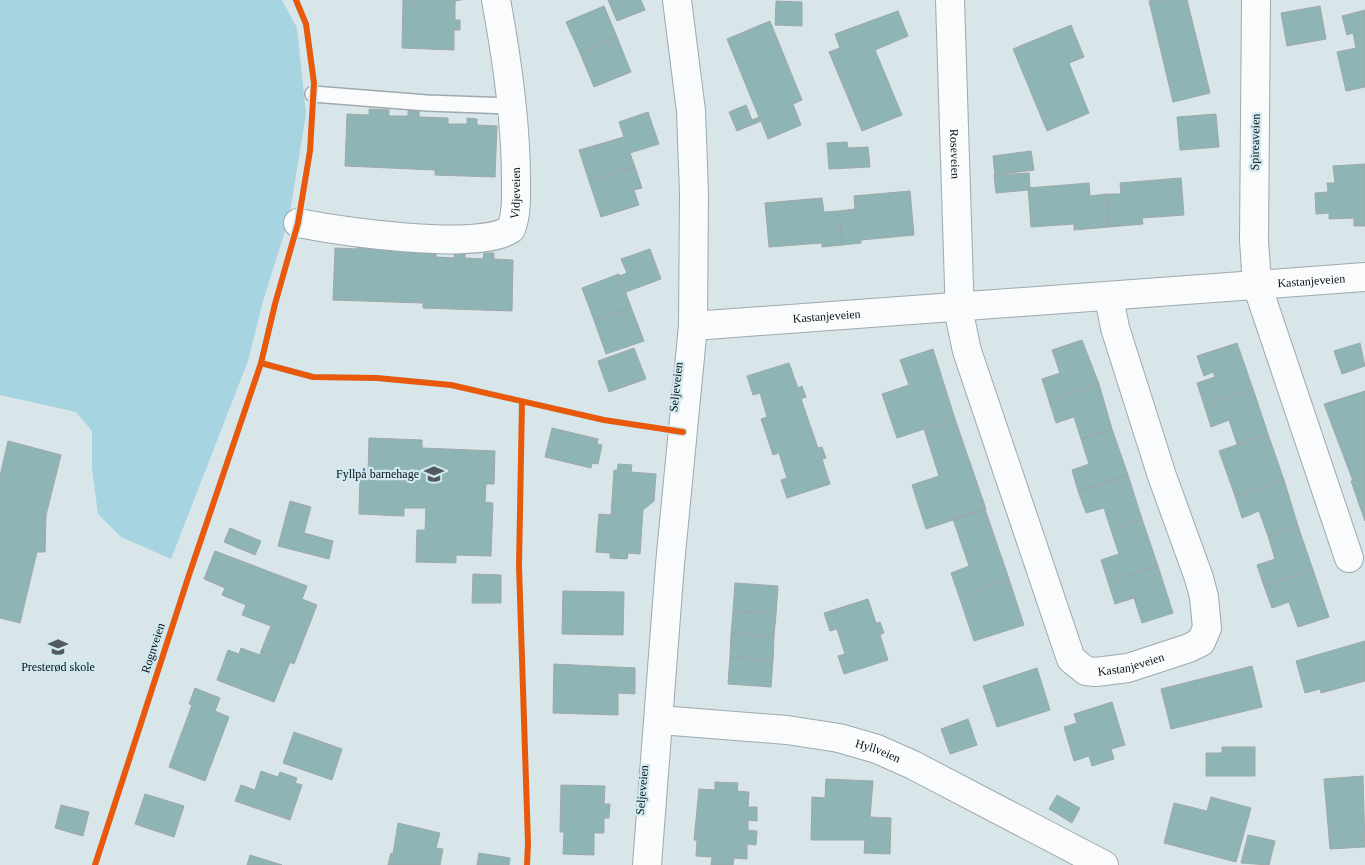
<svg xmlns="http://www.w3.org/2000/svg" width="1365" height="865" font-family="Georgia,serif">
	<rect width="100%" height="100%" fill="#d8e5e9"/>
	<path fill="#a7d4e1" d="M0,0H282L297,28L306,114L289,218L263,301L248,361L171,559L121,537L98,514L92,468V431L76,412L0,395Z"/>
	<path fill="#8eb4b5" stroke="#9ea8aa" d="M403,0H461L455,1V20H460V30H454V50L402,48Z
		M608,0H641L645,10L617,21Z
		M1153,0H1187L1210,93L1173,102L1149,1Z
		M776,1L802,2V26L775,25Z
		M604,6L617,37L580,53L566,22Z
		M1320,6L1326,39L1287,46L1281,13Z
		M1365,10V87L1346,91L1337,52L1356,48L1353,33L1347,35L1342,16Z
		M898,11L908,36L875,50L902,115L862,131L829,52L840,48L835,34Z
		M770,21L802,100L793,104L801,125L768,139L761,121L737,131L729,112L746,105L752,120L759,117L727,39Z
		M1071,25L1084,57L1069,63L1089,113L1047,131L1013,49Z
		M617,37L631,72L594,87L580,53Z
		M369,109L389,110V116H408V110L419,111V117L448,118V124H467V118L477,119V125L497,126L495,177L435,175V170L345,166L347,114L369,115Z
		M648,112L659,144L630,153L635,167L589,181L579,150L624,137L619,122Z
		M1216,114L1219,147L1180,150L1177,117Z
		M847,142L848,148L868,147L870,167L829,169L827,143Z
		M1031,151L1034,170L995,175L993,156Z
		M1365,164V226H1354V218L1329,219V213L1316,214L1315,193L1328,192L1327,183H1335L1333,166Z
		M635,167L642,188L634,190L639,205L601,217L589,181Z
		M1029,173L1030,188L1028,190L996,193L994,175Z
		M1181,178L1184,215L1142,218L1143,224L1109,227L1106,194H1121L1120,183Z
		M1089,183L1090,196L1106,194L1109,227L1074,230V224L1031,227L1028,188Z
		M910,191L914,235L861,240V243L842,245L839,211L855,209L854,196Z
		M822,198L824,212L839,211L842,245L822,247V243L769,247L765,203Z
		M357,243L378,244V249L436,252V257L454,258L455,252H465V258L483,259L484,253H494V259L513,260L512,311L423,308V303L333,300L335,248L357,249Z
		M650,249L661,279L626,292L620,276L627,273L621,259Z
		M619,274L631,307L594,320L582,288Z
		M631,307L644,341L606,354L594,320Z
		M1082,340L1099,384L1049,401L1042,379L1060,373L1052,350Z
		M1237,343L1253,389L1204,405L1197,383L1215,377L1213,372L1204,376L1197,356Z
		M1360,343L1365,366L1342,374L1334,351Z
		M634,348L646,379L609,392L598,361Z
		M933,349L955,419L897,438L882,394L909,385L900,360Z
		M789,363L798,388L802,386L806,397L801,399L818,448L822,447L826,458L822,459L830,484L787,498L781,480L787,478L779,453L773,455L761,419L767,417L760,393L753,395L747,376Z
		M1099,384L1112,429L1081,439L1074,417L1056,423L1049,401Z
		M1253,389L1268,434L1237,444L1229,420L1211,427L1204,405Z
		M1365,391V477L1353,481L1324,404Z
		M955,419L986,509L926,529L912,485L939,476L924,429Z
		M552,428L598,439L597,444L602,445L598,464L592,463L591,468L545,457Z
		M1112,429L1128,475L1078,491L1072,470L1089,464L1081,439Z
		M1268,434L1284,480L1235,496L1219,451Z
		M369,438L422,440V448L495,451L494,484H486L485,502L493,503L491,556L456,555V563L416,562L417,530H425L426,508H404V516L359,514L360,474L368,475Z
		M8,441L61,455L46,515L45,552H37L20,623L0,618V476Z
		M618,464L632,465L631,472L656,474L654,501L643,510L640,554L628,553L627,559L610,558V553L596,552L599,514L611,515L614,470L617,471Z
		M1128,475L1142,519L1111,530L1104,508L1086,513L1078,491Z
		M1365,477V521L1351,481Z
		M1284,480L1298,526L1268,536L1259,511L1242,518L1235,496Z
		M290,501L311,507L304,533L333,541L329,559L278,546Z
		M985,509L1009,579L959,596L951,573L969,566L953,519Z
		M1142,519L1158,566L1108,582L1101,560L1119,554L1111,530Z
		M1298,526L1313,570L1264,586L1257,565L1275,559L1268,536Z
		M230,528L261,541L255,555L224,542Z
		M215,551L307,586L302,599L317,605L294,664L261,651L271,626L242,615L246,605L222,595L225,588L204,579Z
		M1158,566L1173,613L1142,623L1134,598L1115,604L1108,582Z
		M1313,570L1329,617L1298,627L1289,602L1272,608L1264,586Z
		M473,574L501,575V603H472Z
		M1009,579L1024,625L974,641L959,596Z
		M735,583L778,586L776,614L733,611Z
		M563,591L624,592L623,635L562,634Z
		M868,599L876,623L880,622L884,633L880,635L888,660L844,674L838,656L845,654L837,629L830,631L824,613Z
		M733,611L776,614L774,636L731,634Z
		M731,634L774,636L773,660L730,657Z
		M1365,641V681L1321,693L1320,689L1305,693L1296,661Z
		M241,648L260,655L261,651L290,662L274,702L217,680L228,650L239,654Z
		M730,657L773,660L771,687L728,684Z
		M554,664L635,668V694L618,693V715L553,713Z
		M1252,666L1262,707L1171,729L1161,689Z
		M1037,668L1050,710L997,727L983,686Z
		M195,688L220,698L215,711L229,717L205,781L169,767L192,705L189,704Z
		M1112,702L1125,745L1111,749L1114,759L1092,766L1089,756L1074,761L1064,727L1077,723L1074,714Z
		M968,719L977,745L950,754L941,729Z
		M294,732L342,749L332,780L283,763Z
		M1222,747H1255V776H1206V753H1222Z
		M261,771L278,777L280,772L297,778L295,783L302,785L290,820L235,801L241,785L255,790Z
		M1363,776L1365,847L1330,849L1324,779Z
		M826,779L873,781L870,817L891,818L890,854L864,853L865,840H811L812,797L825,798Z
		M715,782L738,783L737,791L749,792L748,807H757V821L748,820V830L757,831L756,845L747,844V859L734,858L733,865H711L712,857L696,856L697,840H694L699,789L715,790Z
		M561,785L605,786L604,804H610L609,818H604V833H594V855L563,854L564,832H560Z
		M145,794L184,806L174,837L135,824Z
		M1057,795L1080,808L1072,823L1049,809Z
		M1211,797L1251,808L1236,862L1164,843L1174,803L1207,811Z
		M61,805L89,812L83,836L55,828Z
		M398,823L440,833L436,848L443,849L440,865H388L391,853L393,854Z
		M1248,835L1275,841L1269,865L1241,863Z
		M479,853L510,858L509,865H477Z
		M250,855L282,865H247Z"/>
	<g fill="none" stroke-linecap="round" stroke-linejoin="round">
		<defs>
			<path id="service" d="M313,94L427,103L512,106"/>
			<g id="minor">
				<path id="s1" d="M950,0L960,318L967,351L1071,659L1086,671L1096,672L1128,668L1189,648L1201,642L1207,628L1204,597L1199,578L1162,476L1115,328L1109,297"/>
				<path d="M1256,0L1254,240L1257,285L1349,558"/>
				<path id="s2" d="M298,223C340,231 479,252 511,229C517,213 516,197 516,180C516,119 507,59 496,0"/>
				<path id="s3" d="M693,326L1365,277"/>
				<path id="s4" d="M660,720L787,730L839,738L877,749L913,765L1104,865"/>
				<path d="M647,865L670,564L693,326L694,193L691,111L677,0"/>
			</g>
		</defs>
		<use href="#service" stroke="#9fa9ac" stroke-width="18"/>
		<use href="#minor" stroke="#9fa9ac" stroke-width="30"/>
		<use href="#service" stroke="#f9fbfc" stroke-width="15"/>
		<use href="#minor" stroke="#f9fbfc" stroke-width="28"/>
		<defs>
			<path id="cycleway" d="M261,363L313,377L377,378L451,385L604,420L683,432
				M522,403L519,566L528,843L527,865
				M95,865L189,575L261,363L275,304L298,223L310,151L314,83L306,24L296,0"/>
		</defs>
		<use href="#cycleway" stroke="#d1e9f0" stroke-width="9"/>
		<use href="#cycleway" stroke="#e8590c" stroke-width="6"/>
	</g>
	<defs>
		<symbol id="school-bare" viewBox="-9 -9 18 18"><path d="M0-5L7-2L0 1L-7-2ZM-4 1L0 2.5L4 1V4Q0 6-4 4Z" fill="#515b5e" stroke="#d1e9f0" stroke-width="2.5" paint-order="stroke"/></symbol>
	</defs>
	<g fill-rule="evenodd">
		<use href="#school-bare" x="420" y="460" width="28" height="28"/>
		<use href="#school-bare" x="44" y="633" width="28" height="28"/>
	</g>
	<g text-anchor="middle" stroke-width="4.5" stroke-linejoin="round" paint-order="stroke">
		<g font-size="12" fill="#091113" stroke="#d1e9f0">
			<text transform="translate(1255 142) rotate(-89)" y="4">Spireaveien</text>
			<text dy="4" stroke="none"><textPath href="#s1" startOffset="154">Roseveien</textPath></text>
			<text dy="4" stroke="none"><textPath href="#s2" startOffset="252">Vidjeveien</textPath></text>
			<text dy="4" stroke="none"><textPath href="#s3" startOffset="620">Kastanjeveien</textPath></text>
			<text dy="4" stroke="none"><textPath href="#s3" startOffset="134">Kastanjeveien</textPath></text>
			<text transform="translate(676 387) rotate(-84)" y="4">Seljeveien</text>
			<text transform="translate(153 648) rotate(-72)" y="4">Rognveien</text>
			<text dy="4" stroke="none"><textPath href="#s1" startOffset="742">Kastanjeveien</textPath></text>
			<text dy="4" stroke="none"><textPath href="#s4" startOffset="221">Hyllveien</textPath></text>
			<text transform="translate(642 790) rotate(-85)" y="4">Seljeveien</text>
		</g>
		<g font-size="12" fill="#091113" stroke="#d1e9f0" text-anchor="end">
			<text x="419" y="478">Fyllpå barnehage</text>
			<text x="58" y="671" text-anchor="middle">Presterød skole</text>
		</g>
	</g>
</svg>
